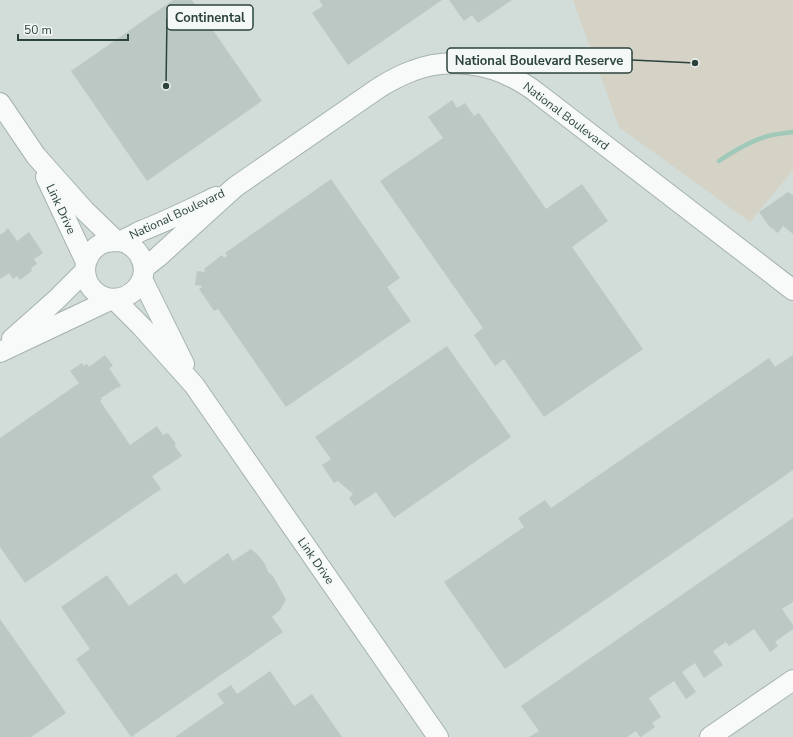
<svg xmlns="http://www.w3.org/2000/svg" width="793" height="737" font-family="'Nunito Sans',sans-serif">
	<rect width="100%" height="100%" fill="#e4ebe9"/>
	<path fill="#d2ddd9" d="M0,0H793V737H0Z"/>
	<path fill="#d5d2c6" d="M573,0H793V170L750,222L619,127Z"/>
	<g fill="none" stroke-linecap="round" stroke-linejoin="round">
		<path stroke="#a1c9ba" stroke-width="4.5" d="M719,161C734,151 750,141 768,136C776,134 785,133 793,132"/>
	</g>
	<path fill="#bbc8c4" d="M173,0H192L262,101L147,181L71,71Z
		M319,0H442L348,65L312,13L323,6Z
		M449,0H512L478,23L472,15L464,21Z
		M452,100L457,108L465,103L474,116L479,113L546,209L582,184L608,221L572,247L643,349L544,417L504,359L495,366L474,335L483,328L380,181L443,138L428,117Z
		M331,179L400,278L387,287L411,321L286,407L218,309L214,311L199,289L202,287V286L195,285L197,271L204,272L205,271L204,269L222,255L224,258L227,256L225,253Z
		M788,192L793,195V234L783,226L778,233L769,226L759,212Z
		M8,228L17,241L29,232L43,253L34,259L37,264L31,268L32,271L20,280L17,276L13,279L9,273L0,279V235L6,231L5,230Z
		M447,346L511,437L394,518L376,492L355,506L349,498L353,494L338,481L334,483L322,465L331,459L315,437Z
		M105,355L113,366L109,368L121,386L119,388L118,387L101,398L102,400L100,401L130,445L157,426L163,435L168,433L176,444L174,445L182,456L152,476L161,489L25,583L0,547V438L79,383L70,371L82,363L84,366L87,364L89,367Z
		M793,355V470L505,669L444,582L524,527L518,518L545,500L551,508L769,358L775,367Z
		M793,518V602L782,609L793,625V629L775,642L778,646L770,652L754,629L729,646L726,642L713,651L723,665L714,671L704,678L695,663L682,672L696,692L686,699L674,681L649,698L661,717L652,723L655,727L641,737H640L636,731L627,737H529L539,731L521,706Z
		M251,549L258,555L265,564L268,572L273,576L286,600L280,610L272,617L283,632L131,737L76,659L90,649L61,607L107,575L129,606L176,573L184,584L228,553L233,561Z
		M0,619L66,713L31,737H0Z
		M270,671L294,706L312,694L342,737H175L224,703L217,694L231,685L237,694Z"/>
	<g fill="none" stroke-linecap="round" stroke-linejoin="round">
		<defs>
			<path id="minor" d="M0,103L36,156L85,211L116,241
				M46,177L86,262
				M119,241C122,242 125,242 128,244C132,246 136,250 139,254C153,277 133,303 107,298C99,296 92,290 88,283C84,274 84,263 90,254C93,249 100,243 107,242C111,241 115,241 119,241C125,240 135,234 141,231C167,221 191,209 216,197
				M144,268L158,257L235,187L380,87C390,81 401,75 412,71C448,57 489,63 521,82C528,86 535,91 541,96L793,290
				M142,279L184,364
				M114,299L142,327L194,385L438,737
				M12,339L56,300L85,271
				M0,352L112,299
				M710,737L793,680"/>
		</defs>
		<use href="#minor" stroke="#a5b2af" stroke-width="22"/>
		<use href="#minor" stroke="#f7faf9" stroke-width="20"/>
	</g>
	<g text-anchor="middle" stroke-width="3" stroke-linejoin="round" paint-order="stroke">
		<g font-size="12" fill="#2c433d" stroke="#f4f8f7">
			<text transform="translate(566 116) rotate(37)" y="4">National Boulevard</text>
			<text transform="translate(61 209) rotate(65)" y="4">Link Drive</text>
			<text transform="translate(177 214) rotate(-25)" y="4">National Boulevard</text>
			<text transform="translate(316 561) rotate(55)" y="4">Link Drive</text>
		</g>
	</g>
	<path fill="none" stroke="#2c433d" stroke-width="1.5" d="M166 86L167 18M695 63L632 60"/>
	<g fill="#2c433d" stroke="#f4f8f7" stroke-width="1.5">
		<circle cx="166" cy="86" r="4"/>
		<circle cx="695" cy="63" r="4"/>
	</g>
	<g fill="#f4f8f7" stroke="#2c433d" stroke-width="1.5">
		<rect x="167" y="5" width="86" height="25" rx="4"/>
		<rect x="447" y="48" width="185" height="25" rx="4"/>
	</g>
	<g font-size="13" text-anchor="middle" font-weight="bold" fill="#2c433d">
		<text x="210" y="22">Continental</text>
		<text x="539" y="65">National Boulevard Reserve</text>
	</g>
	<path d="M18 34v6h110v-6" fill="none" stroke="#2c433d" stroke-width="2"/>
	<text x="24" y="34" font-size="12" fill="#2c433d" stroke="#f4f8f7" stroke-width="3" paint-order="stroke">50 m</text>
</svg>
